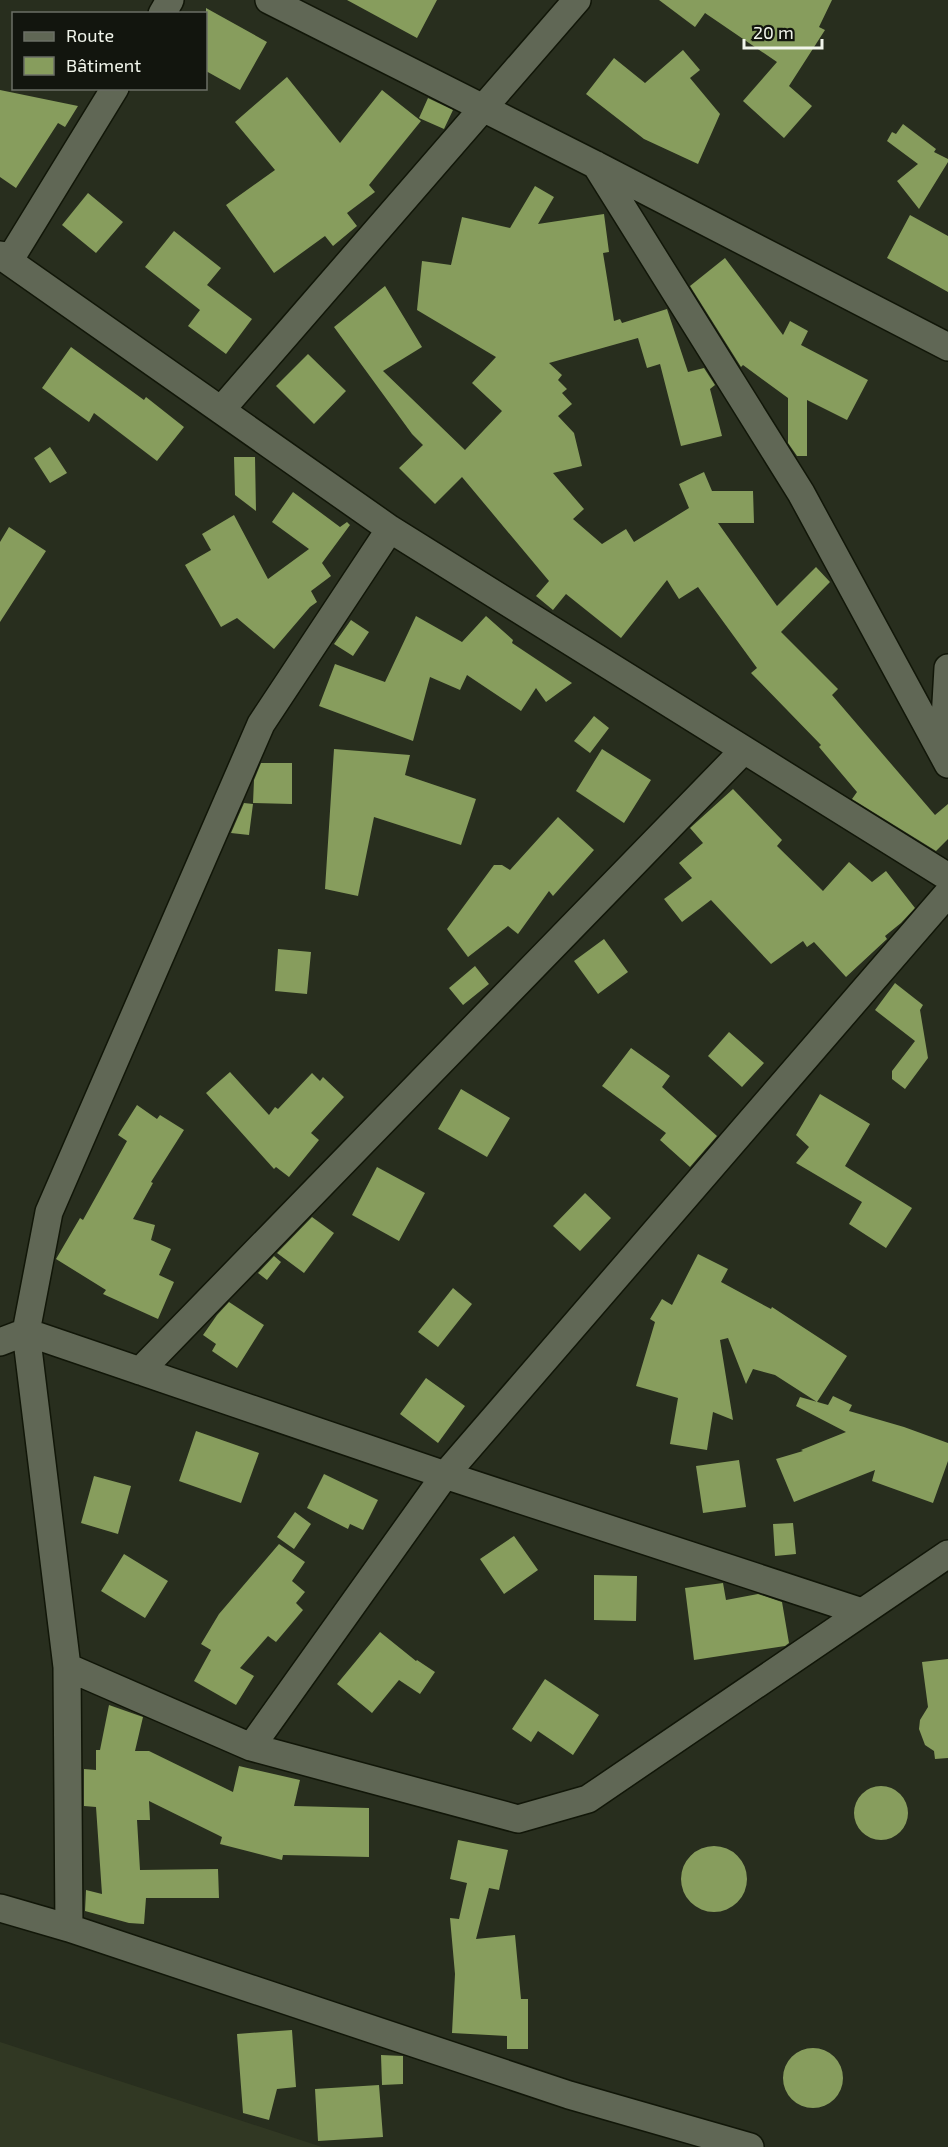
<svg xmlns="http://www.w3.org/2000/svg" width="948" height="2147" font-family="'Exo 2',sans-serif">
	<rect width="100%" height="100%" fill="#282e1e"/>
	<path fill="#313823" d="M0,2042L322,2147H0Z"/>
	<path fill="#879d5d" d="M347,0H437L417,38Z
		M659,0H832L819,27L825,30L789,86L812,106L784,138L743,101L777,62L705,13L695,27Z
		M206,8L267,42L240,90L206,71Z
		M683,50L700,70L690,78L720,114L698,164L644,139L586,94L614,58L645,83Z
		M287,77L340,143L382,90L421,121L369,185L375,192L347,213L357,226L333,246L325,236L274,273L226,205L275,170L235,122Z
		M0,90L78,106L65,127L58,123L16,188L0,177Z
		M428,98L453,110L444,129L419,118Z
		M903,124L936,149L934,152L948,159V162L919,209L897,181L918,164L887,141L892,132L896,134Z
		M535,186L554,197L538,224L604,214L609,252L603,253L614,321L620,319L622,323L667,309L688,372L704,368L715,385L710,389L722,436L681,446L660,364L647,368L638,338L549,363L562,375L558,380L567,389L562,393L572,404L558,416L574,433L582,466L553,473L584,509L573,519L602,544L626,529L634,542L689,508L679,484L704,472L712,491H753L754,523H718L777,606L816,567L830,582L781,632L838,689L832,695L935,815L948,804V839L936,851L852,799L857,792L819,747L821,745L751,673L757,668L698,587L679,599L667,580L621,638L566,594L553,610L536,596L549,581L462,477L435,504L399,468L423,445L412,434L334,327L385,286L422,347L383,371L465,450L502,411L472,383L496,357L417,310L422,261L451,265L462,217L510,228Z
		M88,193L123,222L96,253L62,225Z
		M910,215L948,236V292L887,258Z
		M174,231L221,268L207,285L252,319L226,354L188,326L200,310L145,267Z
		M725,258L783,335L790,321L808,331L801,345L868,380L847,420L807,400V456H797L788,443V398L743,365L741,367L690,286Z
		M71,347L144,400L146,397L184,427L157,461L94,413L89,422L42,388Z
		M308,354L346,391L314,424L276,386Z
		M50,447L67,473L50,483L34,458Z
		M234,457H255L256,511L235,495Z
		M293,492L340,527L347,522L350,525L322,563L331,576L311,591L317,602L310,607L274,649L237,618L221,627L185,565L211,550L202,534L234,515L268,579L309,549L272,522Z
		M9,527L46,551L0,622V542Z
		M416,616L462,642L486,616L513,640L512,643L572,683L546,702L536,688L521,711L467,675L460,690L430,677L413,741L319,706L335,664L385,682Z
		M351,620L369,632L353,656L334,644Z
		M594,716L609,728L590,753L574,741Z
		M334,749L410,755L405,775L476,799L461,845L374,817L358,896L325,889Z
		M602,749L651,780L624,823L576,791Z
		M261,763H292V804L253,803L254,780Z
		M733,789L782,840L777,846L823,891L849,862L872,882L886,871L915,908L901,923L885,936L887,939L846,977L814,942L807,947L803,941L771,964L711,900L682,922L664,899L692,878L679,863L703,843L690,828Z
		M244,803L253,804L249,835L231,833Z
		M558,817L594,850L553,896L549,891L518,934L508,926L468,957L447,929L494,865H502L510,870Z
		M604,939L628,972L598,994L574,961Z
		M278,949L311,952L307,994L275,991Z
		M475,966L489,984L463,1005L449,988Z
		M895,983L923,1005L920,1010L928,1058L905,1089L892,1079V1071L915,1041L875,1010Z
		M729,1032L764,1063L742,1087L708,1056Z
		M631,1048L670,1076L662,1087L717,1136L690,1167L660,1140L666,1133L602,1086Z
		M230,1072L269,1115L275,1107L278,1109L312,1073L320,1081L323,1077L344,1097L311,1133L319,1140L289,1177L276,1167L274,1169L206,1093Z
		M461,1089L510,1118L487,1157L438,1129Z
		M820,1094L870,1124L845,1166L912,1208L886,1248L849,1224L862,1202L796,1163L809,1147L796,1135Z
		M137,1105L157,1119L160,1115L184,1130L151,1182L153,1183L133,1219L155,1225L151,1240L171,1249L159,1275L174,1282L158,1319L103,1294L106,1290L56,1259L80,1218L83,1220L127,1141L118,1135Z
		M377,1167L425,1193L399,1241L352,1215Z
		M585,1193L611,1218L580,1251L553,1226Z
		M312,1217L334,1233L304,1273L277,1253Z
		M698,1254L728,1269L721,1282L771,1309L772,1307L847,1356L817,1402L775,1375L753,1369L746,1384L728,1338L720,1340L733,1420L713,1412L707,1450L670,1444L678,1398L636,1386L655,1322L650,1319L662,1299L672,1305Z
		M274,1256L281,1262L267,1280L258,1273Z
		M453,1288L472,1304L438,1347L418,1332Z
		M229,1302L264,1325L237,1368L212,1351L216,1344L203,1335L217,1315Z
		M426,1378L465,1406L438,1443L400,1414Z
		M833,1396L852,1405L849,1411L904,1427L948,1443V1461L933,1503L872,1481L875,1470L794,1502L776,1459L803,1451L801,1450L846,1432L796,1406L800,1397L828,1405Z
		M196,1431L259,1453L241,1503L179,1481Z
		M739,1460L746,1507L703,1513L696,1466Z
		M324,1474L378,1500L363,1530L350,1524L348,1529L307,1508Z
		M94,1476L131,1486L118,1534L81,1523Z
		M295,1512L311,1524L294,1549L277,1537Z
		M793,1523L796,1554L775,1556L773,1524Z
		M514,1536L538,1570L504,1594L480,1559Z
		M279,1544L305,1562L292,1581L305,1592L296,1603L303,1610L276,1642L268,1636L240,1668L254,1676L236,1705L194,1681L211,1650L201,1644L219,1614Z
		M124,1554L168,1581L145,1618L101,1591Z
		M594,1575L637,1576L636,1621L594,1620Z
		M723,1583L726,1600L758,1594L782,1602L789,1643L785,1646L694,1660L685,1588Z
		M380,1632L416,1661L417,1660L435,1672L420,1694L399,1680L372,1713L337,1684Z
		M948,1659V1758L935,1759L934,1751L925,1745L919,1729L920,1720L928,1707L922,1662Z
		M545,1679L599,1715L573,1755L538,1731L531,1742L512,1729Z
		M109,1705L143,1717L135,1751H149L233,1792L239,1766L300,1780L294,1806L369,1808V1857L283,1855L282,1860L220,1844L222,1837L149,1801L150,1820H137L140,1870L218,1869L219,1898H146L144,1924L129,1923L85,1911L86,1890L102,1894L96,1807L84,1806V1769L96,1770V1750H100Z
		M854 1813a27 27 0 1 1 54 0a27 27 0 1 1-54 0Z
		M458,1840L508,1850L499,1890L489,1888L476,1939L515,1935L521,1999H528V2049H507V2036L452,2033L455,1974L450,1918L459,1919L467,1883L450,1879Z
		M681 1879a33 33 0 1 1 66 0a33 33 0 1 1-66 0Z
		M292,2030L296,2087L277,2089L269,2120L243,2113L237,2034Z
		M783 2078a30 30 0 1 1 60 0a30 30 0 1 1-60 0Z
		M381,2055L403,2056V2084L382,2085Z
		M379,2085L383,2137L318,2141L315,2089Z"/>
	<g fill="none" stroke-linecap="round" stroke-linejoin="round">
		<defs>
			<path id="minor" d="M269,0L596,165L948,347
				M162,14L170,0
				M596,165L801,493L948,764
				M0,255L390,529L948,877
				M9,261L115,88
				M221,410L577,0
				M943,754L948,668
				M0,1342L26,1332L445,1475L862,1612
				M140,1371L744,750
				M67,1667L251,1747L518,1819L588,1799L948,1554
				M251,1747L445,1475L948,893
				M0,1908L69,1928L569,2095L750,2147
				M69,1928L67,1667L26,1332L49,1212L261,724L390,529"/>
		</defs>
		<use href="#minor" stroke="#111608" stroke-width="30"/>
		<use href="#minor" stroke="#606755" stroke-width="27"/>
	</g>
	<rect x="12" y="12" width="195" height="78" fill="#12150e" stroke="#6b6f66" stroke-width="1.5"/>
	<rect x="24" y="32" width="30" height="9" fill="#606755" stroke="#6b6f66" stroke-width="1.5"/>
	<text x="66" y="42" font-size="18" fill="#f1f5eb">Route</text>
	<rect x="24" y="57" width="30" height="18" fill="#879d5d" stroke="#6b6f66" stroke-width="1.5"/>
	<text x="66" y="72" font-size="18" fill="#f1f5eb">Bâtiment</text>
	<path d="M744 39v9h78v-9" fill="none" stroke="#f1f5eb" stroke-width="3"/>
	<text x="753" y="39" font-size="18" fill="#f1f5eb" stroke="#12150e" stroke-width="4.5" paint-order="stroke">20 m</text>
</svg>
